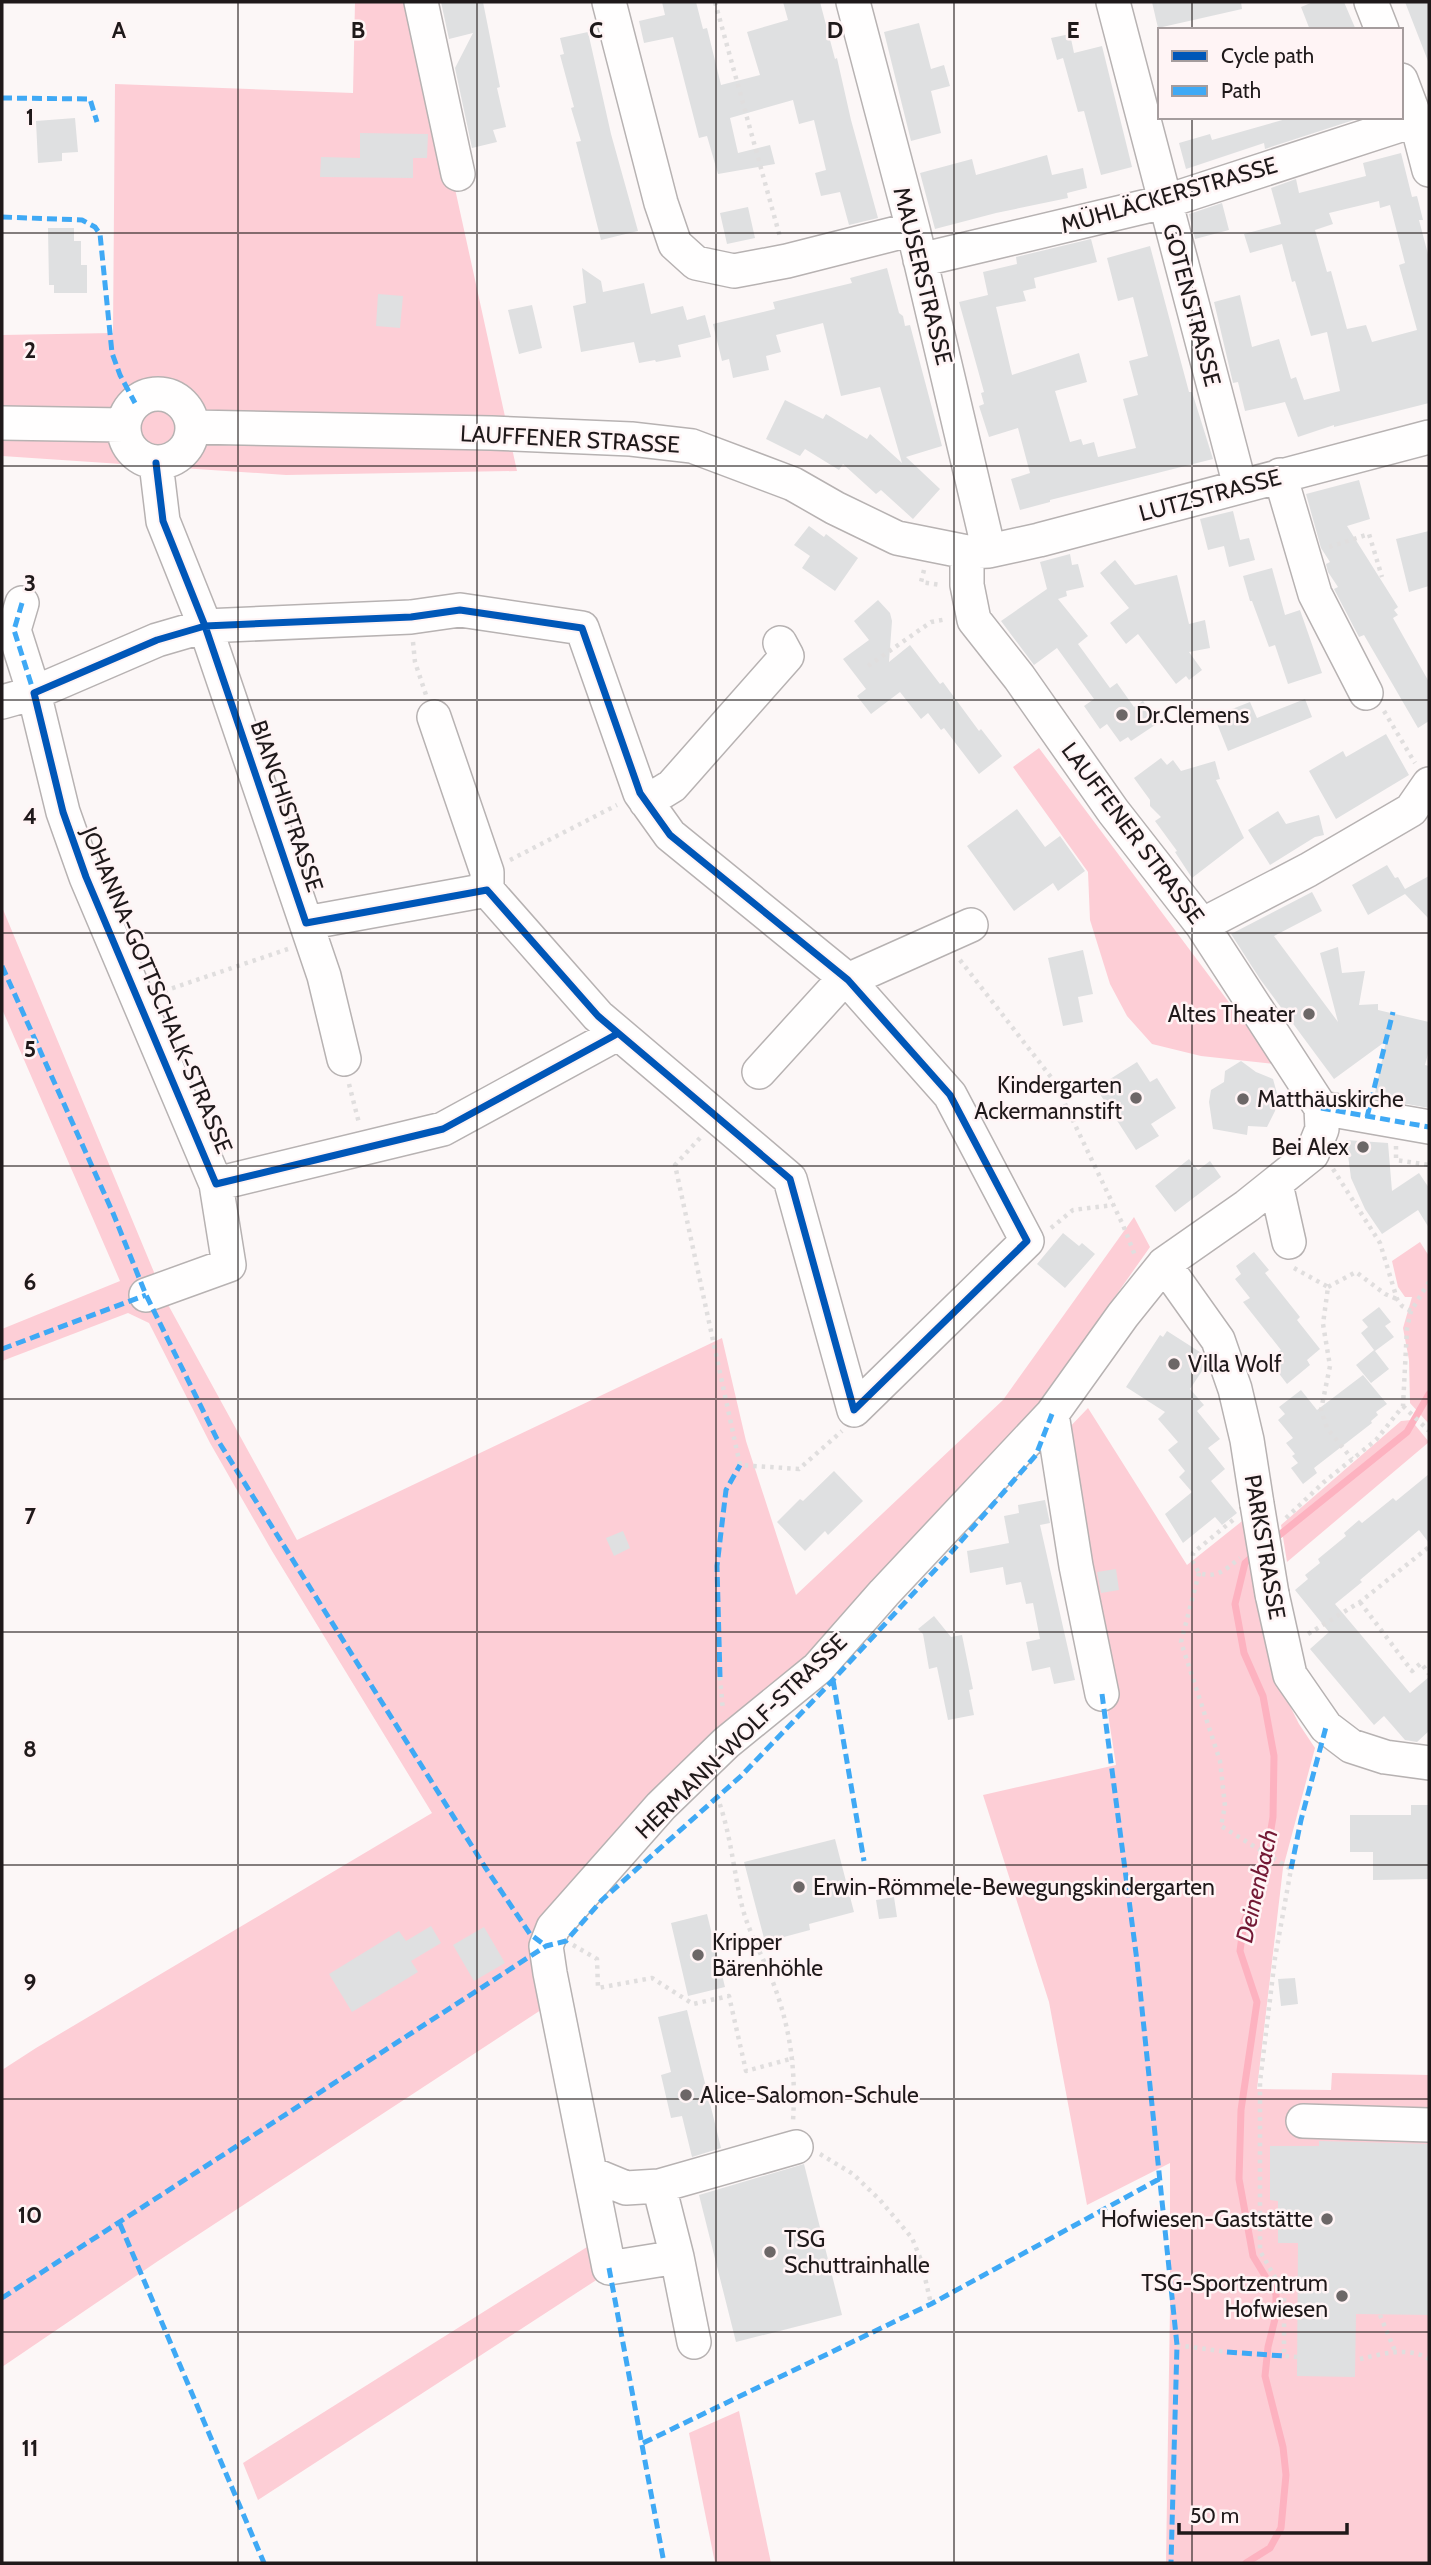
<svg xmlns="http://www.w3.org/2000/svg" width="1431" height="2565" font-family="Cabin,sans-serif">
	<rect width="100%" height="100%" fill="#fcf7f7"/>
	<path fill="#fdced6" d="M355,2H414L517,471L286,475L2,456V335L113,333L115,84L353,93Z
		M1039,748L1275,1064L1201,1056L1152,1044L1127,1016L1110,984L1090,920L1088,872L1013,767Z
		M2,907L166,1301L297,1540L722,1338L746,1441L796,1595L1003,1400L1134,1217L1150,1247L1040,1403L876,1588L545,1924L544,2008L158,2261L2,2367V2070L36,2048L432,1813L272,1551L210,1443L149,1323L128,1313L2,1361V1329L120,1281L2,1009Z
		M1420,1242L1429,1256V1424L1410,1403L1409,1360L1403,1328L1412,1297H1405L1398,1287L1392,1261Z
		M1088,1408L1187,1565L1251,1514L1279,1684L1299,1724L1315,1748L1283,1868L1257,2089L1331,2090L1332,2073L1429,2075V2563H1166L1170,2306V2163L1087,2205L1049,2002L983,1795L1116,1765L1064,1433Z
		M1411,1420L1429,1442L1287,1562L1281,1525L1401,1421Z
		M595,2242L601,2277L258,2500L243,2463Z
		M739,2411L771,2563H715L689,2433Z"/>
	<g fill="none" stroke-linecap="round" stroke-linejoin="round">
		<path stroke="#fdb2c0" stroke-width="7" d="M1272,1541L1407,1432L1429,1394
			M1246,2563L1270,2548L1281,2528L1286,2475L1283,2447L1265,2376L1268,2347L1276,2315V2294L1253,2256L1239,2179L1241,2110L1257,2002L1240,1951L1244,1921L1262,1883L1273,1817L1274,1756L1263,1696L1244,1653L1235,1604L1245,1563L1254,1555"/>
	</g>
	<path fill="#dfe0e1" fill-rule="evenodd" d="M441,2H483L500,87L497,88L506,127L493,130L497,142L472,148L455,68L473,33L449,39Z
		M662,2H696L703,29L707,28L721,85L760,75L747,32L788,20L783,2H820L835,59L837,58L851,120L878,218L849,225L840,192L821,196L815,173L826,170L814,120L799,124L793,100L730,118L738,153L770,145L775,164L718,174L707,136L699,138L673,37L644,43L639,21L665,15Z
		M1152,2H1241L1242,9L1158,28Z
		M1313,2H1344L1356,30H1310L1301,7Z
		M1405,2H1429V60L1428,61Z
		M919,23L931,69L944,65L950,86L931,91L941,133L911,141L884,32Z
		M588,32L611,134L638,231L601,240L576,142L581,141L571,108L574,107L560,55L564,54L560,38Z
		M1070,34L1074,53L1102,46L1132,167L1101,175L1084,111L1078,112L1063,58L1057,60L1051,38Z
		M1293,117L1360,118L1265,149L1264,143L1186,169L1179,143L1210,134L1212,140Z
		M75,118L78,152L62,153V161L38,163L36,121Z
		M360,133L428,134L427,158H413V178L320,177L321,157L360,158Z
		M1401,153L1412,197L1417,196L1423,220H1419L1429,258V403L1334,427V425L1298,437L1285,402L1245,411L1238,382L1233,383L1214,302L1240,295L1252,347L1279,339L1291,379L1296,377L1304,400L1340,391L1327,332L1311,336L1295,281L1292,282L1282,244L1250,253L1244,234L1281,224L1271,188L1296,179L1299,193L1366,176L1363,163ZM1379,201L1380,208L1390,205L1405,263L1399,265L1417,330L1372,342L1366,325L1347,329L1331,271L1327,272L1315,230L1333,224L1329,213Z
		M1047,155L1052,175L1083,168L1087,188L1067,193L1068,198L996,213L935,229L920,173L972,159L976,175Z
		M1222,203L1229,230L1195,239L1189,214Z
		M748,207L755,238L727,244L720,213Z
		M48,228H74V241H81V265H87V293H54V285H49Z
		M1091,239L1097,262L1034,278L1036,288L1023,291L1026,301L996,307L1012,375L1079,353L1087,382L1055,391L1070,442L1081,439L1083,445L1094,442L1098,457L1136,448L1123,399L1138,395L1129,361L1148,356L1133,297L1118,301L1107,258L1150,246L1189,392H1192L1213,459L1050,500V502L1020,510L1011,479L1030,473L1018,428L989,437L979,406L984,404L981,393L984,392L959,302L988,295L983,272L1017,264L1016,257Z
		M582,268L601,281L603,292L644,283L651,314L683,306L687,320L705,315L711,337L678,345L681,357L656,362L655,360L639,363L634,342L581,352L573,306L586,303Z
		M887,268L899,313L903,316L905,326L910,325L942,446L906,457L940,489L913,519L881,490L876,494L843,464L839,470L805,449L800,456L766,439L785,400L823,419L826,414L867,439L870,434L902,463L880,387L841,396L823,323L776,335L781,352L766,356L769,370L733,378L729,359L722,361L713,324L775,309L773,302L852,283L850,278Z
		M378,294L403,296L400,328L376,326Z
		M532,305L542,348L519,354L508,310Z
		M1359,480L1370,519L1347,526L1398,607L1394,610L1398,615L1393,618L1429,682V721L1418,728L1364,635L1359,637L1334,589L1338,587L1328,572L1326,564L1330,562L1321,548L1306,494Z
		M1233,511L1240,540L1249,538L1255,560L1229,567L1224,546L1208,550L1200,519Z
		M809,526L824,537L826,534L858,558L835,591L802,568L810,556L794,545Z
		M1429,531V586L1409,592L1396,539Z
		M1070,554L1072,565L1078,564L1084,587L1066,591L1067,596L1058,599L1088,636L1078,644L1110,688L1117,683L1134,707L1143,701L1158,723L1131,741L1128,737L1120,742L1107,724L1100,729L1084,706L1094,699L1057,648L1034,665L1001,621L1047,589L1040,562Z
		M1115,560L1135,585L1177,575L1189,624L1205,620L1210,648L1189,652L1202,670L1189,680L1186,676L1176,684L1138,634L1126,644L1110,623L1129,608L1100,573Z
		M1272,568L1285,615L1300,610L1322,673L1288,684L1275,645L1269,647L1252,601H1250L1243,576Z
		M878,600L890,613L892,621L889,662L910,645L940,684L943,682L979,731L981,729L1002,756L979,774L944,728L941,730L928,713L921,719L900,692L871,714L857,696L866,689L843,659L869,640L854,621Z
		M1305,699L1312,717L1228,751L1214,716L1250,702L1257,718Z
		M1386,734L1409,775L1336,819L1309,771L1343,751L1346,757Z
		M1161,758L1167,765L1173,760L1181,771L1215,761L1220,779L1216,780L1244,838L1192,878L1175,852L1177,851L1155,821L1161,817L1150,806V800L1134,778Z
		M1017,809L1045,847L1060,836L1085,871L1058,891L1053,883L1014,911L967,846Z
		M1278,811L1286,824L1319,815L1324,835L1315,837L1270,865L1248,830Z
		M1387,865L1395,878L1398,877L1405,889L1429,876V919L1405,894L1368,915L1352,885Z
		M1312,892L1322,911L1274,936L1338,1022L1320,953L1338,947L1342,973L1365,971L1359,1005L1378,1004V1010L1429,1022V1050L1425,1065L1429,1066V1108L1374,1098L1386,1041L1334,1079L1260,979L1233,937L1231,934Z
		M1083,950L1093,994L1078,997L1083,1022L1063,1026L1048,958Z
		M1241,1061L1256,1072L1273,1079L1278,1097L1275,1111L1267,1127L1248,1126L1247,1135L1213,1129L1209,1102L1211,1090L1224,1082L1225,1071Z
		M1137,1062L1150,1082L1157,1078L1176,1108L1151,1124L1159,1136L1136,1150L1096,1088Z
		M1346,1140L1388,1143L1392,1191L1419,1173L1429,1188V1228L1418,1210L1382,1234L1365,1209L1351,1178Z
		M1189,1159L1198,1170L1210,1161L1221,1177L1175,1212L1155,1186Z
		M1063,1233L1079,1246L1082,1243L1095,1254L1065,1288L1037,1264Z
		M1254,1252L1269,1270L1265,1273L1300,1317L1297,1320L1320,1349L1307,1360L1310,1365L1287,1384L1274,1367L1281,1362L1275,1355L1281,1350L1243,1302L1250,1298L1235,1279L1241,1274L1236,1266Z
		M1379,1307L1391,1322L1385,1326L1394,1337L1375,1351L1389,1369L1371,1383L1356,1365L1374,1350L1361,1333L1368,1327L1362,1320Z
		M1167,1331L1203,1354L1206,1365L1190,1389L1204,1405L1197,1411L1220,1439L1208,1448L1225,1469L1211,1481L1237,1513L1222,1525L1215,1517L1183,1543L1165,1514L1192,1492L1179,1477L1185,1471L1168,1450L1178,1442L1158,1419L1165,1412L1126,1387L1160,1335L1163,1337Z
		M1363,1375L1387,1404L1376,1412L1378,1415L1371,1421L1372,1423L1314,1468L1317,1473L1303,1484L1291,1468L1298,1463L1292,1456L1295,1454L1286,1443L1293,1438L1278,1420L1285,1414L1279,1407L1301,1390L1317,1410Z
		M834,1471L863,1501L828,1535L825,1531L805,1551L777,1522L800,1499L803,1501Z
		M1429,1474V1543L1419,1530L1360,1580L1362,1582L1335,1604L1410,1693L1429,1677V1731L1417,1742L1405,1740L1384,1716L1374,1725L1310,1649L1329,1632L1295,1590L1308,1579L1305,1575L1320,1563L1318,1559L1346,1536L1344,1533L1359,1520L1362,1523L1393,1498L1396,1501Z
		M1045,1500L1050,1523L1040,1525L1075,1680L1054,1684L1050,1667L1032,1671L1026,1642L1040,1639L1033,1603L1026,1604L1021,1582L1006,1585L1003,1567L970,1573L967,1551L1009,1543L1004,1516L1019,1513L1018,1505Z
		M623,1531L630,1548L614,1556L606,1538Z
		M1116,1569L1119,1590L1101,1593L1097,1572Z
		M934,1616L951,1637L962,1635L973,1689L969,1690L974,1715L948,1720L937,1667L929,1669L923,1634L918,1629Z
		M1411,1805H1429V1879L1373,1880V1852H1350V1815H1411Z
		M835,1839L854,1912L809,1924L810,1930L765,1942L744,1862Z
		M894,1897L897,1917L879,1919L876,1900Z
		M707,1914L725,1987L688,1996L671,1923Z
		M431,1926L441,1943L411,1961L418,1972L352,2012L329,1974L399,1931L406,1941Z
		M484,1927L505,1963L474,1981L453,1945Z
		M1295,1978L1298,2004L1281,2006L1278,1979Z
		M687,2010L721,2148L692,2157L682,2116L671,2118L661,2075L671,2072L658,2017Z
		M1319,2141L1429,2144V2315L1356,2314L1355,2377L1297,2376L1298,2243H1278V2201L1270,2200V2146H1319Z
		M804,2164L842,2315L736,2342L699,2195Z"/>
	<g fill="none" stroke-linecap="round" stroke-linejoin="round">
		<defs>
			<path id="minor" d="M421,2L458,174
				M609,2L661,203L675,244L696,263L734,271L787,261L913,229
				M853,2L913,229L989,551
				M1113,2L1240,486
				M1371,2L1382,30
				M1401,80L1416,120L1429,170
				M920,260L1164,202L1416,120
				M124 428a34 34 0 1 1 68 0a34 34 0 1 1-68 0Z
				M2,423L123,425
				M193,427L491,433L631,439L692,446L793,484L835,508L897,538L967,552L989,551L1039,540L1429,437
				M156,463L163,521L205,626L306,923L487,890L598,1016L790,1179L854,1410L1027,1241L950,1095L848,980L670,835L640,793L582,628L460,610L411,617L205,626L157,640L34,693L63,812L86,877L216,1184L443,1129L617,1034
				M1280,475L1315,594L1366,693
				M967,552V585L974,620L1019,677L1113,811L1202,925L1321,1108
				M2,702L34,693L14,630L22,603
				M434,717L487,872V890
				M646,802L672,786L787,656L780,643
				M306,923L324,976L344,1059
				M1202,925L1308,870L1411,810L1429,784
				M759,1072L839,984L971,925
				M1321,1108L1429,1127
				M1276,1184L1289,1242
				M1164,1264L1218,1340L1235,1389L1247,1440L1257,1504
				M146,1295L229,1265L216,1184
				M1052,1414L1076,1566L1102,1694
				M1272,1594L1290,1675L1326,1727L1351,1746L1385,1757L1429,1763
				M1303,2121L1429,2125
				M592,2174L626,2188L659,2186L677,2257L694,2342
				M659,2186L796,2147
				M677,2257L609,2268L550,1973L546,1946L553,1928L661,1806L726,1743L818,1668L884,1593L1052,1414L1123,1315L1164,1264L1247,1206L1312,1154L1322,1129L1321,1108"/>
		</defs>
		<use href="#minor" stroke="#b7b2b2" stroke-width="36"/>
		<path stroke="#e0dede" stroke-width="4.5" stroke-dasharray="3.5 5" stroke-linecap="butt" d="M715,2L780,237
			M1329,547L1369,534L1382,577
			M924,570L921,582L941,585
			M413,642L415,662L426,695
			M868,666L931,622L947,619
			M1384,711L1415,763
			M510,860L617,805
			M960,960L1054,1081L1123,1225L1136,1258
			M164,991L288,949
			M349,1084L359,1123
			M700,1138L675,1165L740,1465L799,1469L842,1431
			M1396,1146V1160L1429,1165
			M1333,1169L1380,1243L1397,1299L1402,1306L1411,1311
			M1051,1228L1073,1210L1113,1205
			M1294,1268L1328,1287L1323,1324L1330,1366L1321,1410L1327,1428L1352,1459
			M1328,1287L1356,1272L1385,1294L1397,1299
			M1403,1406L1429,1431
			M1286,1518L1324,1482L1376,1440L1403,1406L1407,1328L1411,1311L1429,1282
			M1233,1520L1193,1553V1562L1199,1573C1217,1579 1226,1569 1240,1558
			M1199,1573L1181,1642L1220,1761L1225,1806L1221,1826L1291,1869L1275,1958L1260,2082V2251L1284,2293V2356L1297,2357
			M1360,1602L1412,1671L1421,1663L1429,1674
			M1308,1634L1360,1602L1429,1547
			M720,1677L723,1711
			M717,1796C731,1834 733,1868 742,1906C749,1934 764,1958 774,1985C791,2031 796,2072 793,2121
			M573,1945L597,1959L598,1988L652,1978L693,2004L729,1996L746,2071L794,2058
			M820,2154L853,2174L880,2200L912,2238L921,2260L931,2304
			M1380,2315L1395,2351
			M1177,2345L1227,2352
			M1360,2359C1382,2354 1408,2346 1429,2359"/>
		<use href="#minor" stroke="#fffefe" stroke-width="33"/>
		<defs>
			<path id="minor-bridge" d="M1257,1504L1272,1594"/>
		</defs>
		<use href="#minor-bridge" stroke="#b7b2b2" stroke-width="36" stroke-linecap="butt"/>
		<use href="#minor-bridge" stroke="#fffefe" stroke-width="33"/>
		<path stroke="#3fa9f5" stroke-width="5" stroke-dasharray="10 5" stroke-linecap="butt" d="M2,98L90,99L97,122
			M2,217L82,220L95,227L100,234L112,353L120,375L135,403
			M22,603L14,630L34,693
			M2,966L113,1213L146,1295L217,1439L485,1867L530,1934L546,1946
			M1321,1108L1429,1127
			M1367,1117L1393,1012
			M2,1349L146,1295
			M720,1677L717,1566L726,1490L740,1465
			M833,1680L864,1861
			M1102,1694L1137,1961L1177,2345L1171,2563
			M1291,1869L1301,1820L1326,1727
			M120,2224L264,2563
			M609,2268L664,2563
			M2,2298L546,1946L566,1941L602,1900L741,1776L833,1680L948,1556L1036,1455L1052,1414
			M1227,2352L1284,2356
			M643,2443L931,2304L1161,2178"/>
		<defs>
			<path id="cycleway" d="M156,463L163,521L205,626L306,923L487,890L598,1016L790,1179L854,1410L1027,1241L950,1095L848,980L670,835L640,793L582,628L460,610L411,617L205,626L157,640L34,693L63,812L86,877L216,1184L443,1129L617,1034"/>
		</defs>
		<use href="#cycleway" stroke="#fff4f5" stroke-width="11"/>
		<use href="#cycleway" stroke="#0057b8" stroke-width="7"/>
	</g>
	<path fill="none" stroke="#1f191a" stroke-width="2" stroke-opacity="0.55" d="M238,2V2563M477,2V2563M716,2V2563M954,2V2563M1192,2V30M1192,117V2563M2,233H1429M2,466H1429M2,700H1429M2,933H1429M2,1166H1429M2,1399H1429M2,1632H1429M2,1865H1429M2,2099H1429M2,2332H1429"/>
	<g fill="#6c6767" stroke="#fff4f5" stroke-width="2.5">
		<circle cx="1122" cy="715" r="7"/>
		<circle cx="1309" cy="1014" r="7"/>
		<circle cx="1136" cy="1098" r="7"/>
		<circle cx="1243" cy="1099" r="7"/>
		<circle cx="1363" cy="1147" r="7"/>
		<circle cx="1174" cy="1364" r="7"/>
		<circle cx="799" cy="1887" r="7"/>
		<circle cx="698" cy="1955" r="7"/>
		<circle cx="686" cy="2095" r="7"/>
		<circle cx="1327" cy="2219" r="7"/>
		<circle cx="770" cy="2252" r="7"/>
		<circle cx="1342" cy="2296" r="7"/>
	</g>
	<g text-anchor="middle" stroke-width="5" stroke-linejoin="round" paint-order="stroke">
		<g font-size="23" fill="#1f191a" stroke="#fff4f5">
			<text transform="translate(1169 195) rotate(-16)" y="8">MÜHLÄCKERSTRASSE</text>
			<text transform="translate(923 276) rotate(76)" y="8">MAUSERSTRASSE</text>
			<text transform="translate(1192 305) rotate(75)" y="8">GOTENSTRASSE</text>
			<text transform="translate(570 439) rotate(3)" y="8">LAUFFENER STRASSE</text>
			<text transform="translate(1210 495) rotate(-15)" y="8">LUTZSTRASSE</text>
			<text transform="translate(287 806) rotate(71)" y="8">BIANCHISTRASSE</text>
			<text transform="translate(1133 833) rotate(53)" y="8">LAUFFENER STRASSE</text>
			<text transform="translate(157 990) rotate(67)" y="8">JOHANNA-GOTTSCHALK-STRASSE</text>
			<text transform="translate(1265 1547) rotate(80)" y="8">PARKSTRASSE</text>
			<text transform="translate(741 1736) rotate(-44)" y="8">HERMANN-WOLF-STRASSE</text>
		</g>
		<g font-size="23" fill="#1f191a" stroke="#fff4f5" text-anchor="start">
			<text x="1136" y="723">Dr.Clemens</text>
			<text x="1295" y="1022" text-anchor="end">Altes Theater</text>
			<text x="1122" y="1093" text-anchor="end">Kindergarten<tspan x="1122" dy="26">Ackermannstift</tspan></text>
			<text x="1257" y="1107">Matthäuskirche</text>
			<text x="1349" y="1155" text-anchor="end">Bei Alex</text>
			<text x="1188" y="1372">Villa Wolf</text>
			<text x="813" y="1895">Erwin-Römmele-Bewegungskindergarten</text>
			<text x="712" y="1950">Kripper<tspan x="712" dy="26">Bärenhöhle</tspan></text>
			<text x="700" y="2103">Alice-Salomon-Schule</text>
			<text x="1313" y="2227" text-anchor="end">Hofwiesen-Gaststätte</text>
			<text x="784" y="2247">TSG<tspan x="784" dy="26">Schuttrainhalle</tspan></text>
			<text x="1328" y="2291" text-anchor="end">TSG-Sportzentrum<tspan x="1328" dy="26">Hofwiesen</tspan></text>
		</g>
		<g font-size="24" font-style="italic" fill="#731834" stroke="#fff4f5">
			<text transform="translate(1257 1886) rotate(-77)" y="8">Deinenbach</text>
		</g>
	</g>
	<g font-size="23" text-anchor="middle" font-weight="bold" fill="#1f191a" stroke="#fff4f5" stroke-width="5" stroke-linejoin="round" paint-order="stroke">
		<text x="119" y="38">A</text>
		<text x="358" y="38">B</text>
		<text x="596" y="38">C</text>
		<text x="835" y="38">D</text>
		<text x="1073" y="38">E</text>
		<text x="30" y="125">1</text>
		<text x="30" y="358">2</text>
		<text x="30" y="591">3</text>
		<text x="30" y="824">4</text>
		<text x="30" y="1057">5</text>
		<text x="30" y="1290">6</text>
		<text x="30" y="1524">7</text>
		<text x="30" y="1757">8</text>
		<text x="30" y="1990">9</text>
		<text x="30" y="2223">10</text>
		<text x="30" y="2456">11</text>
	</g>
	<rect width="1431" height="2565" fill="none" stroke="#1f191a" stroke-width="7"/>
	<rect x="1158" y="28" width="245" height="91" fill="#fff4f5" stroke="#a59c9d" stroke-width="2"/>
	<rect x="1172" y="51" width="35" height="10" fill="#0057b8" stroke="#a59c9d" stroke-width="2"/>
	<text x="1221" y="63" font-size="21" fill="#1f191a">Cycle path</text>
	<rect x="1172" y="86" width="35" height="10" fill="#3fa9f5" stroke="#a59c9d" stroke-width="2"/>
	<text x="1221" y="98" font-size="21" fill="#1f191a">Path</text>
	<path d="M1179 2523v10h168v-10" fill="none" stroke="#1f191a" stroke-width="3.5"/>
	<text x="1190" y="2523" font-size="21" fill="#1f191a" stroke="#fff4f5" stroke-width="5" paint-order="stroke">50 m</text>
</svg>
